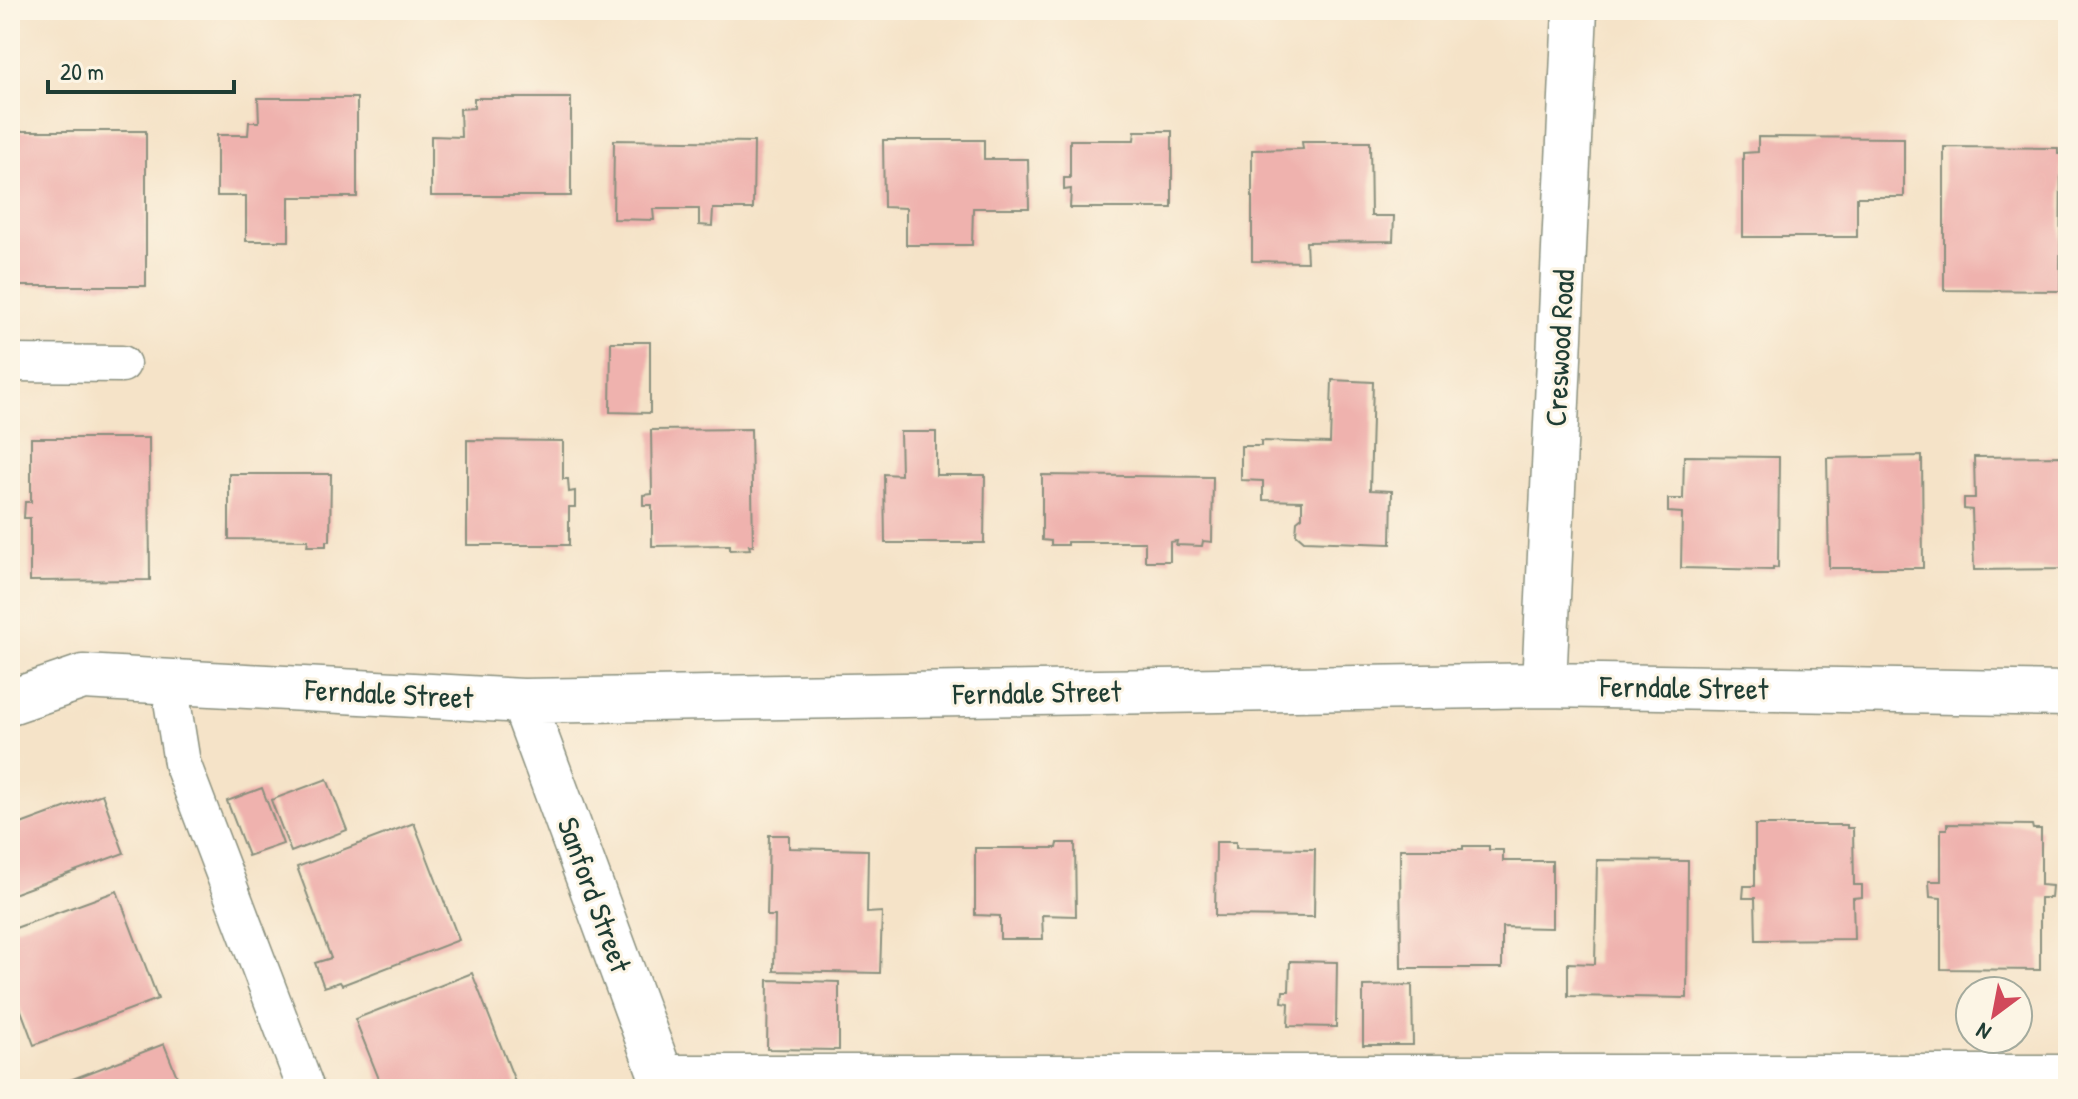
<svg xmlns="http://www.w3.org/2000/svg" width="2078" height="1099" font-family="'Patrick Hand',sans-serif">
	<rect width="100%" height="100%" fill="#fcf5e5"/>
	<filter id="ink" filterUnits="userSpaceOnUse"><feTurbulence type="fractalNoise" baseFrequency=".0125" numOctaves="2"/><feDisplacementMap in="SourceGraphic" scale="16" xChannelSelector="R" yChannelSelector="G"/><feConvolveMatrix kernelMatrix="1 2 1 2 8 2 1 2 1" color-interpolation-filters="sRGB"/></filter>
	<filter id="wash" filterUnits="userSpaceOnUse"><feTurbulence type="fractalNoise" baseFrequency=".006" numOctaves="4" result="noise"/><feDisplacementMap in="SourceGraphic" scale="32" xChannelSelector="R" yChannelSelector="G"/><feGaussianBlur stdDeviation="1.8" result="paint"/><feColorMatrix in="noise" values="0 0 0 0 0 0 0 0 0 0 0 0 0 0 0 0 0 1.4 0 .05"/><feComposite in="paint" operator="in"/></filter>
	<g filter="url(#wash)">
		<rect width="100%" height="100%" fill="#f5e3c8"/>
		<g id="blocks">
			<path fill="#efb2ae" d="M258,98H357V197H289V241H246V196H217V135H248L249,122H259Z
				M474,98H571V196H431V136L461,137L460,109L474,108Z
				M10,131H146V286H10Z
				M1135,131H1172V208H1070L1071,189L1064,190V178H1070V140H1134Z
				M1758,137L1904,138V197H1857V237H1743V153L1758,152Z
				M614,140L754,142L753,209H713L712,226L699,225V209H653L654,220L613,219Z
				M883,140H984V159H1028L1029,208H973L972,245H906V208L884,207Z
				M1302,142H1370L1371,216H1394L1393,241L1306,242L1307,262L1252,261V150L1303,149Z
				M1944,147L2058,148V154H2061L2060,291L1944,290Z
				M611,342H650V413L610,412Z
				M1332,380L1373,382L1370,490L1392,491L1391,544L1304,541L1296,534L1297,521L1302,517V501L1263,500V481L1241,480V446H1261V441L1330,443Z
				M751,429L753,546L749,545L750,549L730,550V545L652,546V505H643V495L652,494L651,430Z
				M900,432H936V475H985L984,543H885L884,474L901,475Z
				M31,438H149L150,580L30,581V518H24L25,502H31Z
				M467,440L563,441V479H568L569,492L575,491V507H569V545H467Z
				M1684,456L1779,457L1778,568L1773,567V570L1681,568L1682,513L1668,512V499H1683Z
				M1922,456L1923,568H1829L1827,458Z
				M2068,456V569L1974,570L1972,510L1964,509V498H1975L1974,457Z
				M229,474H331L330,541H326V546H307L308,540L229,539Z
				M1042,475L1213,477L1212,542L1203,541L1202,546L1176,545L1177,541L1170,542V561H1145V542H1067V545H1051V541L1042,540Z
				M327,779L347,830L291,852L271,800Z
				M262,788L283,844L248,856L227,801Z
				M102,794L124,853L10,895V828Z
				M414,823L459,940L342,985L340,982L324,987L315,963L331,958L297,867Z
				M1947,824L2032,825L2033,829H2041V885L2052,886L2051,898H2040V970L1941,969V898L1930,897L1929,881H1941V829H1947Z
				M1755,825H1847V828H1853L1854,885H1862V897L1853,898L1854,939L1756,940L1755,898H1743L1744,886H1755Z
				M769,835H789V848L868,850L867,913L882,912L880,973L774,971L775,916H767Z
				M1216,842H1236V848L1315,849L1314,917L1215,916Z
				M1058,843H1075L1076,916L1042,915L1043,939H1000V916L975,915V848H1057Z
				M1463,846H1489V850H1503V861H1552V928L1502,927V968H1401L1400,849H1463Z
				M1597,860L1688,861L1687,998L1568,996V963L1595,964Z
				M117,891L158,999L34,1045L10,981V930Z
				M1290,961L1337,962L1336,1027L1288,1026L1289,1003L1282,1002L1283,991H1289Z
				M472,973L518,1089H383L355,1019Z
				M768,980L839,982V1050L767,1049Z
				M1412,985L1413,1045H1363V986Z
				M164,1044L182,1089H52V1087Z"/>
		</g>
	</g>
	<g filter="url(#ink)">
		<use href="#blocks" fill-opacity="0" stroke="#8a907e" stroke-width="2"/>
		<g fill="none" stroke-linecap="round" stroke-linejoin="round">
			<defs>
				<path id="service" d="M10,363L122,364
					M169,682L182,763L306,1089
					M660,1073H2068"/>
				<path id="minor" d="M1544,685L1575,10
					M523,701L666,1089
					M10,702L83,677L523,701L1544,685L2068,694"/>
			</defs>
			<use href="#service" stroke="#8a907e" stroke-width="39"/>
			<use href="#minor" stroke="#8a907e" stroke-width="47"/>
			<use href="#service" stroke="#fff" stroke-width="36"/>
			<use href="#minor" stroke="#fff" stroke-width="44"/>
		</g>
	</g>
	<g text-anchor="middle" stroke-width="6" stroke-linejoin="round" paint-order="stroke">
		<g font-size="30" fill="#1f3d34" stroke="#fcf5e5">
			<text transform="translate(1560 348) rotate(-87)" y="10">Creswood Road</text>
			<text transform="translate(1684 688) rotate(1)" y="10">Ferndale Street</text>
			<text transform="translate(1037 693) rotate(-1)" y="10">Ferndale Street</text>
			<text transform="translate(389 694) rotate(3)" y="10">Ferndale Street</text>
			<text transform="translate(594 895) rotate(70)" y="10">Sanford Street</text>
		</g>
	</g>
	<rect width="2078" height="1099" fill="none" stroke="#fcf5e5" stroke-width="40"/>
	<g transform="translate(1994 1015) rotate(212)"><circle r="38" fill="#fcf5e5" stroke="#a4ab9e" stroke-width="2"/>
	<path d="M0-6L14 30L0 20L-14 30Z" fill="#d1495b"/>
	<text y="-12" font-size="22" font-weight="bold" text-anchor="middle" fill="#1f3d34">N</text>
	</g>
	<path d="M48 80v12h186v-12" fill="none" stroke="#1f3d34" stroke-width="4"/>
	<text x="60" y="80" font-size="24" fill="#1f3d34" stroke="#fcf5e5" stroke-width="6" paint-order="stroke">20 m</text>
</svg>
